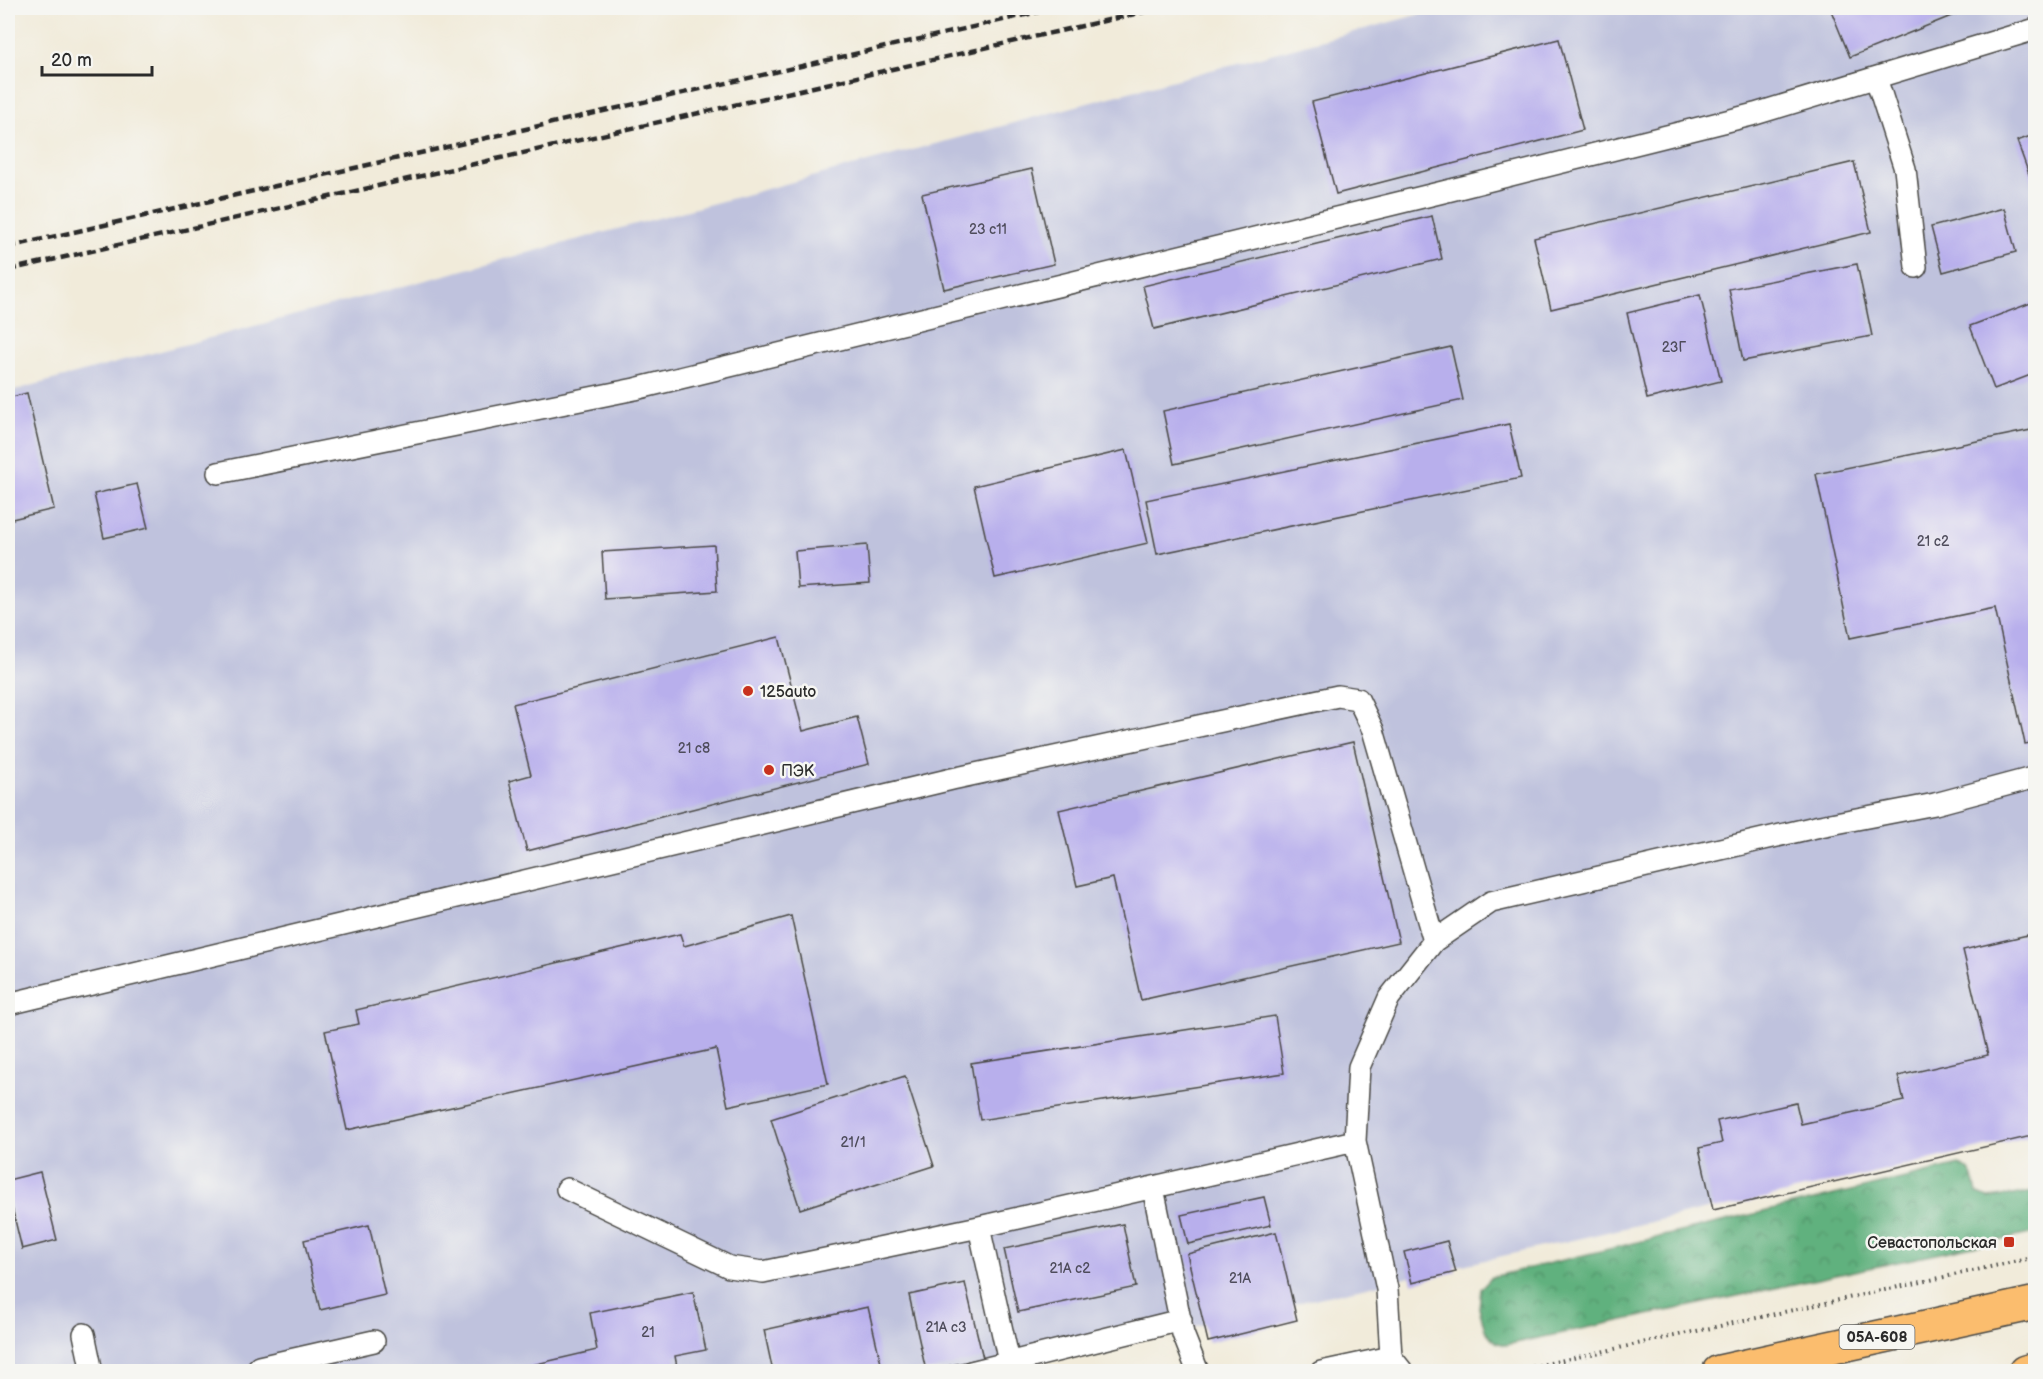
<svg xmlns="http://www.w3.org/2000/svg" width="2043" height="1379" font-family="'Balsamiq Sans',sans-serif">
	<defs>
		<pattern id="forest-crowns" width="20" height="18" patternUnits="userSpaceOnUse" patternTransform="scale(1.5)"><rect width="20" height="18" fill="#60b17e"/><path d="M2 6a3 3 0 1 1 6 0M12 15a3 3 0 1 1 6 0" fill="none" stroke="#4f9067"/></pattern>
	</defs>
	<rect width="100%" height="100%" fill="#f6f6f2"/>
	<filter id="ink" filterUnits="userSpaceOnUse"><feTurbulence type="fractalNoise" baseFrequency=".0167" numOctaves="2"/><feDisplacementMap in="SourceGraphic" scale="12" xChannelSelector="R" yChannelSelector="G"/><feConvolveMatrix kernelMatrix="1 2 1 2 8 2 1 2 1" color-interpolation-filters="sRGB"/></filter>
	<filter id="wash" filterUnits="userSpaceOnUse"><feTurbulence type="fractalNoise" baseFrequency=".008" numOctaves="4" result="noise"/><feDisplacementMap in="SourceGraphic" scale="24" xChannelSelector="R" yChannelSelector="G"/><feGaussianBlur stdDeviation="1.35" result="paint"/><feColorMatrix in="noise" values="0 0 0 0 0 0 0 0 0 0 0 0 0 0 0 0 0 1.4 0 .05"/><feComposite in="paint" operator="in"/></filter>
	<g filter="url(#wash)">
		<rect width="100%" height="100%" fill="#f1ebda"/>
		<path fill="#bfc2dd" d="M1443,8H2035V1134L1000,1371L8,1372V392Z"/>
		<path fill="url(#forest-crowns)" stroke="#466e54" stroke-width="1.5" d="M1959,1165C1974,1169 1974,1181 1977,1194L1989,1198L2035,1192V1233L1506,1345L1495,1342L1485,1330L1479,1308L1481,1289L1492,1277Z"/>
		<g id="blocks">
			<path fill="#b8afec" d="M1830,8H1971L1850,57Z
				M1559,39L1583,130L1336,194L1312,102Z
				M2036,134V191H2035L2017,141Z
				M1854,162L1871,232L1551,309L1534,238Z
				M1032,169L1054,264L944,289L922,194Z
				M2004,208L2016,252L1943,272L1931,227Z
				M1432,216L1442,259L1154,329L1143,286Z
				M1857,264L1872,336L1743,361L1729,289Z
				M1700,295L1721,381L1647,399L1627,313Z
				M2036,301V373L1994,389L1970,326Z
				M1451,347L1463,400L1174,464L1163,411Z
				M27,393L54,509L8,520V398Z
				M1509,424L1521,478L1157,554L1146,500Z
				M2036,429V742L2025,744L1995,608L1850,638L1816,474Z
				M1126,450L1148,543L995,578L974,486Z
				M137,484L148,528L104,538L94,494Z
				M714,545L717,591L605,599L602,552Z
				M867,545L870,583L798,588L795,551Z
				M779,637L803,731L857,717L869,764L527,851L509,781L531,775L513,704Z
				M1353,742L1399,942L1141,1000L1113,878L1077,886L1059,810Z
				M791,916L828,1084L728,1106L716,1049L347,1130L325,1031L359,1024L356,1010L680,934L684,946Z
				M2036,933V1135L1713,1210L1699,1148L1722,1143L1717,1121L1796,1103L1801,1124L1904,1101L1898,1076L1988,1055L1963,950Z
				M1275,1016L1284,1073L980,1120L971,1063Z
				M905,1076L934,1166L800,1209L771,1119Z
				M40,1172L57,1240L22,1249L8,1191V1180Z
				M1264,1197L1271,1225L1188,1244L1181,1215Z
				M1123,1224L1136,1287L1018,1312L1004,1249Z
				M369,1225L385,1295L320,1310L304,1240Z
				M1276,1232L1297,1320L1208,1342L1187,1254Z
				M1447,1241L1456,1272L1412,1283L1404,1252Z
				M965,1283L983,1358L926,1371L909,1295Z
				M693,1292L706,1350L675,1356L678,1372H502L597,1350L590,1313Z
				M868,1307L883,1372H773L764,1330Z"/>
		</g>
	</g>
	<g filter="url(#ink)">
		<use href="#blocks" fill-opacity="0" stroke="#494845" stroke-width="1.5"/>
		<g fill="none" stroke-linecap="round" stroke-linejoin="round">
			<defs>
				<path id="service" d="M1876,78L1905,169L1916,267
					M218,473L635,389L1443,192L1755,114L2036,29
					M8,1004L952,779L1338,696L1358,699L1373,730L1434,941
					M1153,1188L1183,1334L1198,1372
					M567,1189L729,1267L763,1272L979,1227L1355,1141
					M979,1227L1009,1362
					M84,1334L92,1372
					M255,1372L259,1367L374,1341
					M971,1372L1181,1320
					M1321,1372L1391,1357
					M1403,1372L1391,1357L1387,1289L1355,1141L1359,1067L1389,998L1434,941L1491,902L1820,826L1935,804L2036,777"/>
				<path id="primary" d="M1719,1372L2036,1303
					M2025,1372L2036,1369"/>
			</defs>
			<use href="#service" stroke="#494845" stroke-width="24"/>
			<use href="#primary" stroke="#494845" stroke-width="36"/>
			<path stroke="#494845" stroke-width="4" stroke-dasharray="1.5 4.5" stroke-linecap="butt" d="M1509,1372L2036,1257"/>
			<use href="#service" stroke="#fff" stroke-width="21"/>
			<use href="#primary" stroke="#fbbd6e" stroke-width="33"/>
			<path stroke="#2b2b2b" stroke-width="4.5" stroke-dasharray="9 4.5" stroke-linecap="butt" d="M8,247L1056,8
				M8,270L1161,8"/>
		</g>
	</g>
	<g fill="#c8321e" stroke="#f6f6f2" stroke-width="2">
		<circle cx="748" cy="691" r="6"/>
		<circle cx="769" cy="770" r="6"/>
		<rect x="2003" y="1236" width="12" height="12" rx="3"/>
	</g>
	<g text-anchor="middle" stroke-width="5" stroke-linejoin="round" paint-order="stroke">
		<g font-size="14" fill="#4e4c5b">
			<text x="988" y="234">23 с11</text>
			<text x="1674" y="352">23Г</text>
			<text x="1933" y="546">21 с2</text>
			<text x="694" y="753">21 с8</text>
			<text x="853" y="1147">21/1</text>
			<text x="1070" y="1273">21А с2</text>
			<text x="1240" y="1283">21А</text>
			<text x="946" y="1332">21А с3</text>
			<text x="648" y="1337">21</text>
		</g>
		<rect fill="#f6f6f2" stroke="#686867" stroke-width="1.5" x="1839.5" y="1325" width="75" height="24" rx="4.5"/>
		<g font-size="15" font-weight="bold" fill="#2b2b2b">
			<text x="1877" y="1342">05А-608</text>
		</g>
		<g font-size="16" fill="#2b2b2b" stroke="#f6f6f2" text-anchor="start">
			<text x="760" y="697">125auto</text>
			<text x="781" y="776">ПЭК</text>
			<text x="1997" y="1248" text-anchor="end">Севастопольская</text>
		</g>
	</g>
	<rect width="2043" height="1379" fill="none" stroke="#f6f6f2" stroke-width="30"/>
	<path d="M42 66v9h110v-9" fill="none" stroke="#2b2b2b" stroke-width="3"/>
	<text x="51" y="66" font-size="18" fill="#2b2b2b" stroke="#f6f6f2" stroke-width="4.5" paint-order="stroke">20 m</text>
</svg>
